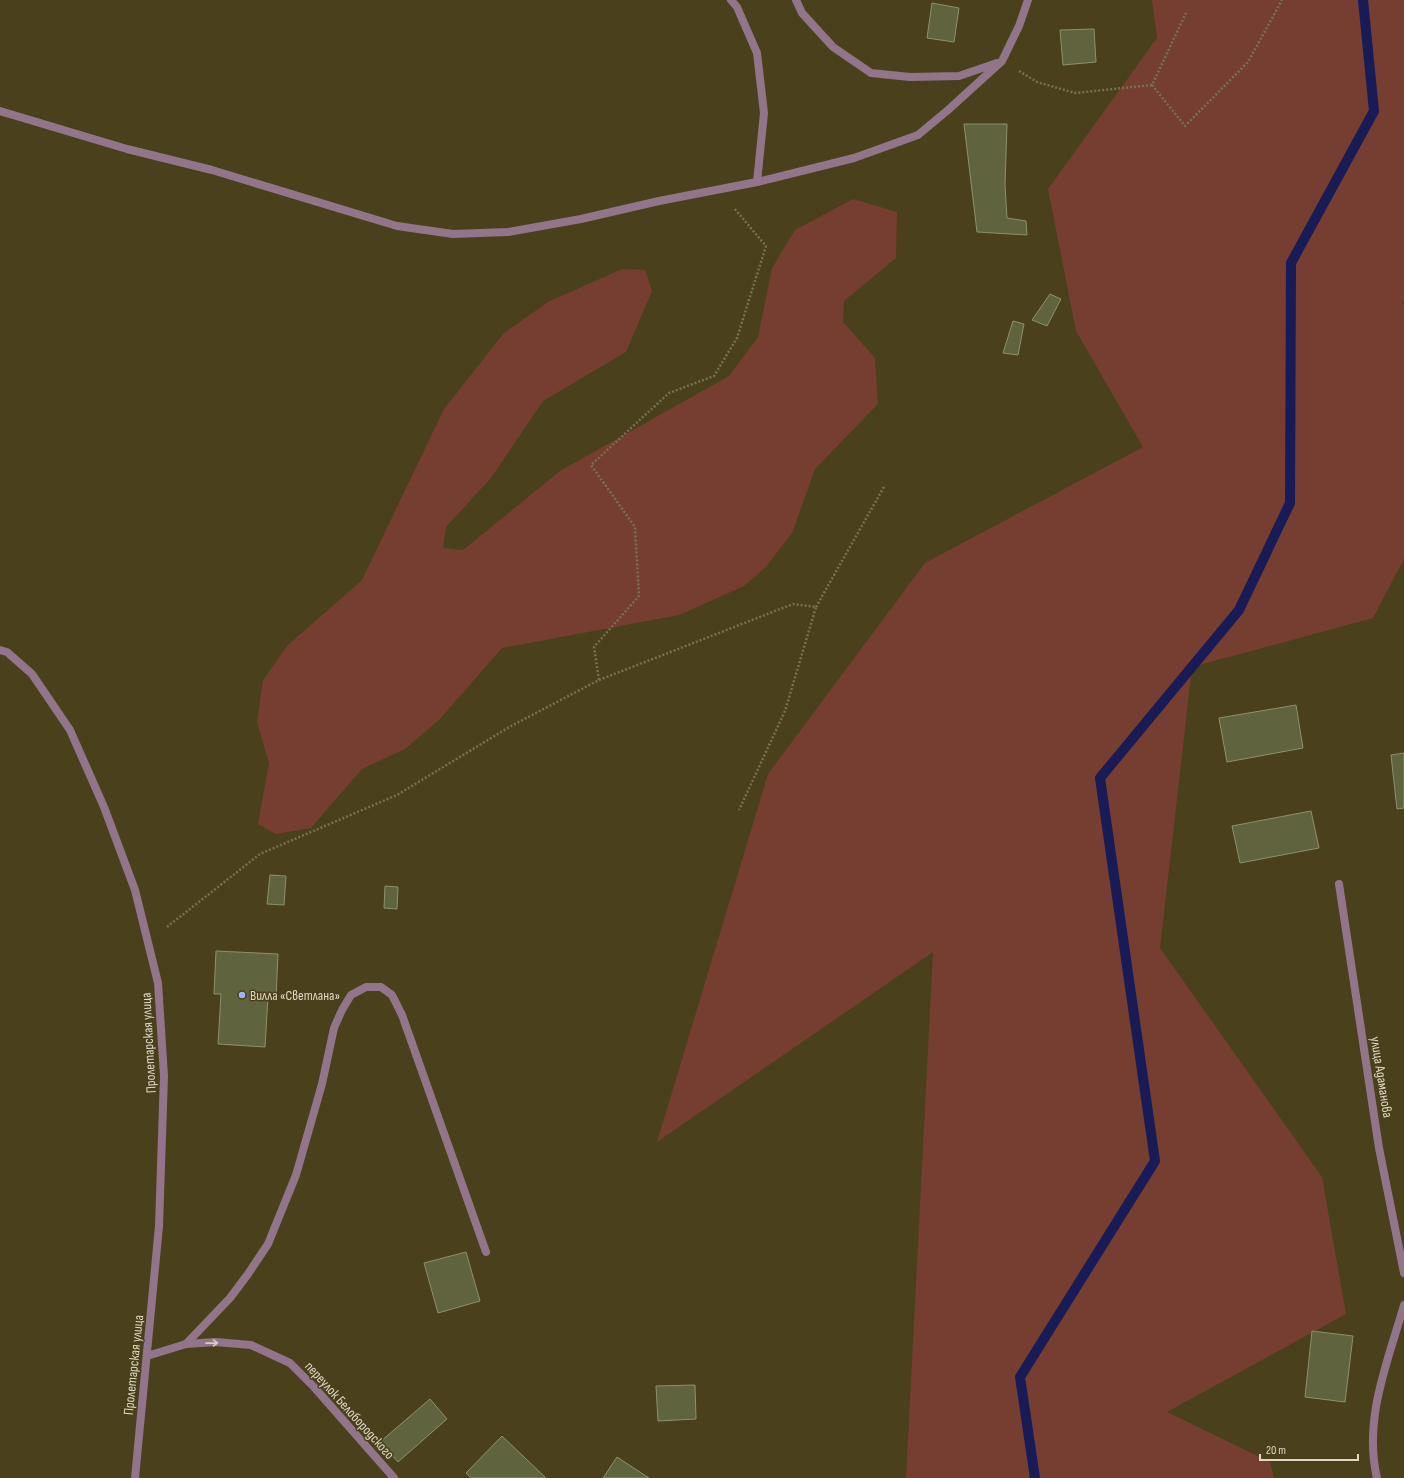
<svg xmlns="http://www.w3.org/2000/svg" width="1404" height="1478" font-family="'Sofia Sans Condensed',sans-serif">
	<rect width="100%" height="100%" fill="#4a401c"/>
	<path fill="#753e31" d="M1152,0H1404V301L1402,303L1404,305V559L1373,618L1192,667L1160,948L1322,1177L1346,1314L1167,1412L1270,1462L1274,1478H906L933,952L657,1142L768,774L925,563L1143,447L1076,331L1048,189L1157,38Z
		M853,199L897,212L896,258L844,301L843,322L875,358L878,404L815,469L792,533L765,568L744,586L679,615L502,648L440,719L405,749L362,769L311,828L276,834L258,824L269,763L257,722L263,680L288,645L362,580L444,409L504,333L548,302L622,269L645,270L652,291L626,352L543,401L491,478L446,527L443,548L463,550L560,471L729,376L758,337L772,268L795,230Z"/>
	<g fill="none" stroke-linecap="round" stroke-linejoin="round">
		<path stroke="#181b56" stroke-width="10" d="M1035,1478L1020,1377L1155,1161L1100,778L1239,610L1290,503L1291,263L1374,111L1363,0"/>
	</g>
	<path fill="#5f643f" stroke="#8c926b" d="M932,3L959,8L954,42L927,38Z
		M1094,29L1096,62L1063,65L1060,30Z
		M964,124H1007L1005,185L1007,218L1026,221L1027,235L977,232Z
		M1050,294L1061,299L1047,326L1032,320Z
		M1013,321L1024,324L1018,355L1003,353Z
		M1296,705L1303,748L1227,762L1219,718Z
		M1404,753V808L1397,809L1391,755Z
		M1311,811L1319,848L1240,863L1232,826Z
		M270,875L286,876L284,905L267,904Z
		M385,886L398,887L397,909L384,908Z
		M216,951L278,954L276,997H268L265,1047L218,1044L221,994H214Z
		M466,1252L480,1301L438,1313L424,1263Z
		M1312,1331L1353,1336L1345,1402L1305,1397Z
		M695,1385L696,1419L658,1421L656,1386Z
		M430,1399L447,1419L398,1462L380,1442Z
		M502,1436L546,1478H471L466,1473Z
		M617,1457L649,1478H603Z"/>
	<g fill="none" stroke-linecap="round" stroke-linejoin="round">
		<path stroke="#787051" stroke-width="2.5" stroke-dasharray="2 2" stroke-linecap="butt" d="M1019,71L1037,82L1075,93L1152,85L1186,13
			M1152,85L1185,126L1248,62L1282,0
			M816,607L885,485
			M599,680L594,647L639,596L635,527L591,465L669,393L714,376L737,338L766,246L734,208
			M167,927L260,854L397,795L511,726L599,680L793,604L816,607L785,711L739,810"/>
		<path stroke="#92758b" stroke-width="8" d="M731,0L737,7L757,53L764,113L757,182
			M796,0L802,13L833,47L871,73L910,77L959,76L997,63
			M0,111L127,149L212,170L397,226L453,234L508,232L581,219L659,201L757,182L854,158L918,135L948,110L1002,61L1019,26L1028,0
			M186,1344L230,1298L248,1274L268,1244L296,1175L322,1084L334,1028L342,1010L351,995L366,987H381L392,995L402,1015L486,1252"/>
		<path stroke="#92758b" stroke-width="8" d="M0,650L7,652L32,674L70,730L104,807L135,890L158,983L164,1076L159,1226L135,1478
			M1339,884L1379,1148L1404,1273
			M147,1356L186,1344L216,1342L251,1345L290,1363L314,1387L394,1478
			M1377,1478C1363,1419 1388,1361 1404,1305"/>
	</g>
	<defs><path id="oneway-shaft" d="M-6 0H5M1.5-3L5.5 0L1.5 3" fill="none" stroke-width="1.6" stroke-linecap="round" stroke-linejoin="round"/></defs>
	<use stroke="#d6cebe" href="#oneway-shaft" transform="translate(212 1343) rotate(-1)"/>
	<circle fill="#a3b2fd" stroke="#4a401c" stroke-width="1.5" cx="242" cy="995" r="4"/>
	<g text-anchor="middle" stroke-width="3" stroke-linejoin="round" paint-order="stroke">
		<g font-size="14" fill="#ded8c4" stroke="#4a401c" text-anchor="start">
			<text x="250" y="1000">Вилла «Светлана»</text>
		</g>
		<g font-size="14" fill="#ded8c4" stroke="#4a401c">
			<text transform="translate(148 1043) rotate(-93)" y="5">Пролетарская улица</text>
			<text transform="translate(1382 1077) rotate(81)" y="5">улица Адаманова</text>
			<text transform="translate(133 1365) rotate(-84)" y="5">Пролетарская улица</text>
			<text transform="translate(350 1410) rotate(48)" y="5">переулок Белобородского</text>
		</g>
	</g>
	<path d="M1260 1454v6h98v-6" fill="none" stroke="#ded8c4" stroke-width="2"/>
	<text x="1266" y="1454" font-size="12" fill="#ded8c4" stroke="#4a401c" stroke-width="3" paint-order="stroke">20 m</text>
</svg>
